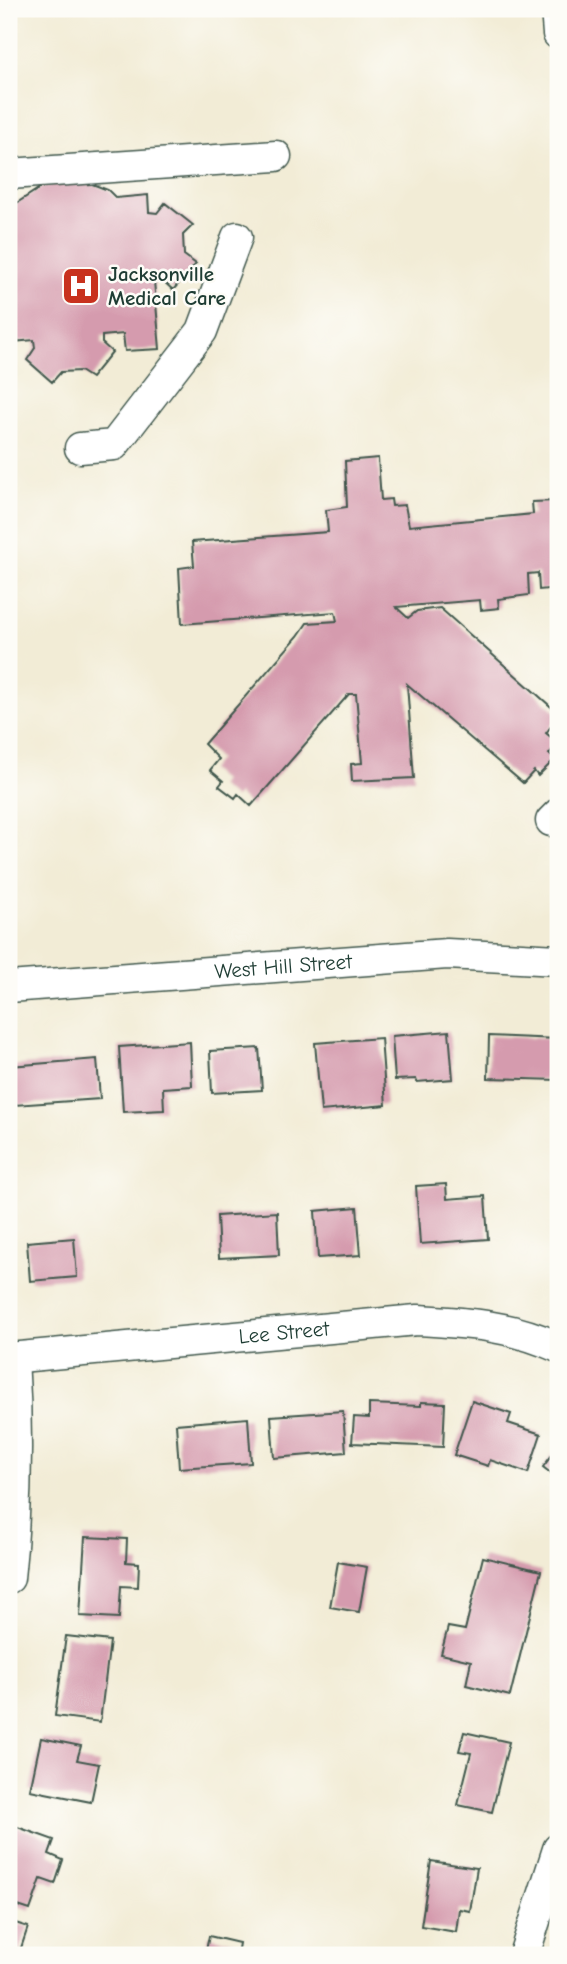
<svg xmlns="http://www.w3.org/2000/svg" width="567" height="1964" font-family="'Comic Neue',sans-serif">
	<rect width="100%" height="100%" fill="#fdfcf7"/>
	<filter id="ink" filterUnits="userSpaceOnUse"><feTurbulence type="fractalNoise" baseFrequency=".0143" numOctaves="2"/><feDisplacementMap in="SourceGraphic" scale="14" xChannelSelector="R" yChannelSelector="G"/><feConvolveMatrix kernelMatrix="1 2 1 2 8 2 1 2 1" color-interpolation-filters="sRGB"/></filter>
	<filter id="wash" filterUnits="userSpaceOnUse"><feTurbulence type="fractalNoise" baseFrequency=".00686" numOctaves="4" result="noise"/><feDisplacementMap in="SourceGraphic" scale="28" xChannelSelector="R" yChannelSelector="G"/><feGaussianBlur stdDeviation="1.57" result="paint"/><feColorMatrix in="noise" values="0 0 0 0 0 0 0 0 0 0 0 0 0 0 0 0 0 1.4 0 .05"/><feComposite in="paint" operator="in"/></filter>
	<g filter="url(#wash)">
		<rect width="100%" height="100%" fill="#f2ecd6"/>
		<g id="blocks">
			<path fill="#d59bae" d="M87,182L108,190L116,198L148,195L149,212L157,213L165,203L193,225L183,235L184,255L196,264L173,290L162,280L154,281L160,349L125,351L123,334L102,336V343L112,352L91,378L80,371L61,372L52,382L27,360L35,348L34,340L13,342V360H9V208L40,188L57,183Z
				M378,458L381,500L391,499L392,506L405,505L409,526L533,514L532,502L558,501V588L539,590L538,573L528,574L529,595L498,599L499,608L481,610L480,600L396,607L408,618L417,611L440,608L558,713V717L546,733L558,743L549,754L555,759L538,776L534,771L523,783L407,684L414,778L352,781L351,764L362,763L356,694H349L251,806L238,794L235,798L219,786L223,781L210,770L219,759L204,744L298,636L307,623L337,621L335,612L182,624L179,568L194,566L192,542L328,532L326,510L347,507L345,461Z
				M449,1031L453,1079L417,1082L416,1079L395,1080L392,1036Z
				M489,1036L558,1039V1080L488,1078Z
				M381,1038L386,1105L321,1111L315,1043Z
				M190,1042L192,1086L163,1088L164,1110L123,1112L119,1047Z
				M259,1048L262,1090L212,1093L210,1051Z
				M97,1059L100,1099L14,1105L10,1066Z
				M446,1184L447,1199L485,1196L488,1239L420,1244L416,1186Z
				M357,1207L361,1255L318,1258L315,1211Z
				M277,1212L279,1255L219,1258L217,1216Z
				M74,1238L77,1277L30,1281L27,1242Z
				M472,1401L511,1414L508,1423L541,1434L528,1473L490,1460L488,1466L454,1455Z
				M421,1402L445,1403L443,1447L352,1443L354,1417L369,1418V1404L421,1406Z
				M343,1411L346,1452L274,1458L271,1416Z
				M248,1418L251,1463L179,1468L176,1424Z
				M558,1447V1479L543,1467Z
				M85,1537L127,1539L126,1562L139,1563L138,1587L121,1586L119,1618L80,1616Z
				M483,1557L541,1571L510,1696L466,1685L471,1661L441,1654L448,1627L465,1630Z
				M338,1562L367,1567L359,1612L330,1607Z
				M66,1636L110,1641L100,1722L55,1716Z
				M464,1732L509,1742L492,1812L458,1805L471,1753L459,1751Z
				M41,1738L81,1746L77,1760L99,1764L91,1802L30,1790Z
				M9,1824L54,1840L49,1854L63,1860L55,1884L41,1879L30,1910L9,1903Z
				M431,1861L477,1868L470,1911L459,1909L456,1932L421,1926Z
				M9,1921L28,1927L20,1951L31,1955H9Z
				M209,1936L239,1943L237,1955H205Z"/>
		</g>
	</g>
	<g filter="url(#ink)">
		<use href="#blocks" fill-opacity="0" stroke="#3f574c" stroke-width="2"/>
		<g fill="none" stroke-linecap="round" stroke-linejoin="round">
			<defs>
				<g id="minor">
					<path d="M556,9L558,34"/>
					<path d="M9,174L276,156"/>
					<path d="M80,448L114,445L202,331L237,237"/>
					<path d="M551,821L558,814"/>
					<path id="s1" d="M9,987L447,954L558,960"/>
					<path id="s2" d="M9,1358L417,1320C470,1323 509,1325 558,1347"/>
					<path d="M9,1578C17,1505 18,1431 13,1357"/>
					<path d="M524,1955L558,1849"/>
				</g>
			</defs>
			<use href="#minor" stroke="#3f574c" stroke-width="33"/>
			<use href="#minor" stroke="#fff" stroke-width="30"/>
		</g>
	</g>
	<defs>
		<symbol id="hospital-square" viewBox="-11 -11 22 22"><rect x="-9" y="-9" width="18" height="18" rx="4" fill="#c8321e" stroke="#fdfcf7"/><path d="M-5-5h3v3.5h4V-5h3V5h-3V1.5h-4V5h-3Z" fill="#fff"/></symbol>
	</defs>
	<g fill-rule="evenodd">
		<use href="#hospital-square" x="59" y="264" width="44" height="44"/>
	</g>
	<g text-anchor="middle" stroke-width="5" stroke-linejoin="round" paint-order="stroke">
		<g font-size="21" font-weight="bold" fill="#1f3d34" stroke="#fdfcf7" text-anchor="start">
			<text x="108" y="281">Jacksonville<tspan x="108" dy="24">Medical Care</tspan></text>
		</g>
		<g font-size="21" fill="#1f3d34" stroke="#fdfcf7">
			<text dy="7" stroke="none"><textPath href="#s1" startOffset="275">West Hill Street</textPath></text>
			<text dy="7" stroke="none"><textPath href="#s2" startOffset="276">Lee Street</textPath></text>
		</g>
	</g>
	<rect width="567" height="1964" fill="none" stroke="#fdfcf7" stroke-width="35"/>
</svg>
